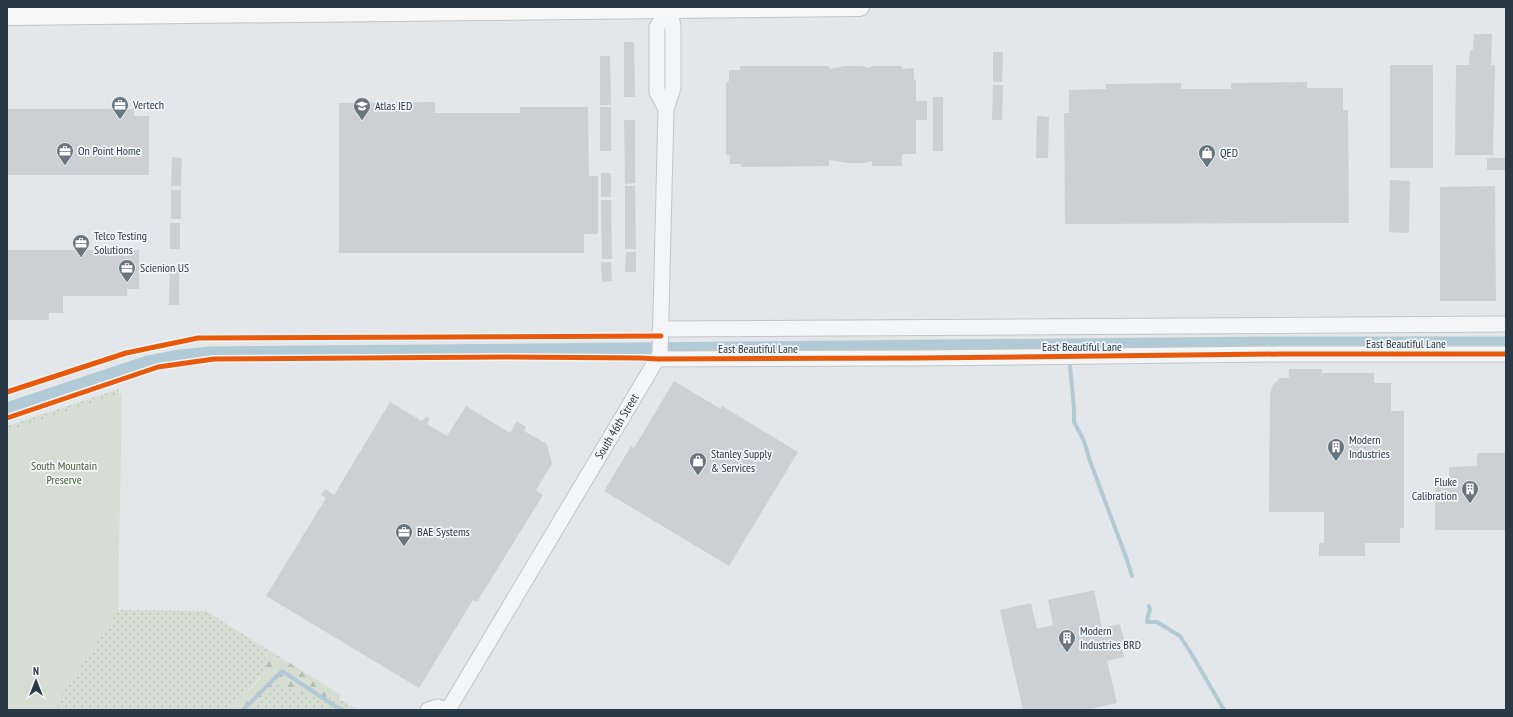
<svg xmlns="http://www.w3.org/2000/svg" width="1513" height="717" font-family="'PT Sans Narrow',sans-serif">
	<defs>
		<pattern id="grass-dots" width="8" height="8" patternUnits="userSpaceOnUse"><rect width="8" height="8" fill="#d6ded4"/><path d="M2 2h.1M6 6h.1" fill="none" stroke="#b8bfb7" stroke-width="1.8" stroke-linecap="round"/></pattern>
		<pattern id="forest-firs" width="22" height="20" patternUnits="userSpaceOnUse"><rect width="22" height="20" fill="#d6ded4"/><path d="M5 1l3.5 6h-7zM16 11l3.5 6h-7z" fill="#b8bfb7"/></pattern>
	</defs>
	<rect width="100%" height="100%" fill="#e4e7e9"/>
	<path fill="url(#grass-dots)" d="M119,389L116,610L206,611L267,649L266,668L263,674L239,701L226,710H7V426Z
		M276,683L309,696L339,699L358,710H253Z"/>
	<path fill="url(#forest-firs)" d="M267,649L341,695L339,699L309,696L276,683L253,710H226C237,703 262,681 266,668C267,663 266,655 267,649Z"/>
	<path fill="#d6ded4" d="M122,393L118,612L58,700V710H7V431Z"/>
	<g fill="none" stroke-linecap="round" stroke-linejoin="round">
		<path stroke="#b1cad6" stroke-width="4" d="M1070,365L1074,408V422L1084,441L1090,461L1126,557L1132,576
			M1149,606L1150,610L1148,615L1147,622H1157L1180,636L1191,653L1224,710
			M243,710L282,671L335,706L343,710"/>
		<path stroke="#b1cad6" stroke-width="13" d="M7,409L148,362L180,356L210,353L1268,343H1506"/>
	</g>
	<path fill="#cdd0d2" d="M1474,34H1492L1491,65H1495L1493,155H1455L1456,65H1469L1470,50H1473Z
		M624,42H634L635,97H624Z
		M993,52H1003L1002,82H993Z
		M600,56H610L611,105H600Z
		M1390,65H1433V168H1390Z
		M740,66H829V69L845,66H861L870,68L871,66H902V69L914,68V80H916V101H927V120H916V154H902V166H872V161L864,163H848L829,160V166L741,167V164H730V155H726V82L729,81V70H740Z
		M1307,82V88H1343V110H1348L1349,223L1065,224L1064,113H1069V90L1106,89V84L1181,83V89H1231V83Z
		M993,85H1003L1002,120H992Z
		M933,97H943V151H933Z
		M435,102V113H520V107H588L589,176H598V234H584V253H339V103Z
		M600,107H611V151H600Z
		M7,109H134V116H149V175H7Z
		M1037,116L1049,117L1048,158H1036Z
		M624,120H635V183L625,184Z
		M172,157L182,158L181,186H171Z
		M1487,158H1506V170H1487Z
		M601,173H611V197H601Z
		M1390,180L1410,181L1409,233L1389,232Z
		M625,186H635L636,249H625Z
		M1495,186L1496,301H1440V187Z
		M171,190H181V219H171Z
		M601,200H611L612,259H602Z
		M170,223H180V249H170Z
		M7,250H139V289H127V296H63V313H49V320H7Z
		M626,252H636V272H625Z
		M601,262H611L612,281L602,282Z
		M170,266H179V305H169Z
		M1289,369H1322V373H1374V383H1391V411H1404V528H1400V543H1365V556H1319V543H1324V512H1269L1270,394L1273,385L1280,378H1289Z
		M674,381L721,409L722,406L798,452L729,566L604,491L631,446L634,448Z
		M390,402L422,421L426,416L430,419L427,424L447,436L466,406L510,433L517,421L526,427L524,431L547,444L552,464L536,490L543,495L477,602L473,600L419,688L266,596L326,498L321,495L325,489L334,495Z
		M1477,453H1506V530H1435V479H1449V467L1477,466Z
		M1094,590L1102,628L1120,624L1126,648L1122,649L1124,657L1107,661L1117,703L1086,710H1023L1000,610L1031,603L1037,629L1053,625L1048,600Z"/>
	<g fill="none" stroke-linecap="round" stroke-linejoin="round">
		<defs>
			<g id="minor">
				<path d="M666,109L657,92V27L669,10"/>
				<path d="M660,329L1506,324"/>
				<path d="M658,359L918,358L1282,354H1506"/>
				<path d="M428,710L437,707L447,710"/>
				<path id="s1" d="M448,710L660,354L666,109L673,88V26L669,7"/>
			</g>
			<path id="major" d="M7,16L860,7"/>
		</defs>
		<use href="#minor" stroke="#c2c5c7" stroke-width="17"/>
		<use href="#major" stroke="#c0c4c7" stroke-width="20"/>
		<use href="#minor" stroke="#f3f5f6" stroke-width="15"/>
		<use href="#major" stroke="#f7f7f7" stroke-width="18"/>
		<defs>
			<path id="cycleway" d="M7,392L126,353L198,338L661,336
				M7,418L158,367L214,359L504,357L641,358L658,359L918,358L1282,354H1506"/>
		</defs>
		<use href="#cycleway" stroke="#f2f6f8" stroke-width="8"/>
		<use href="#cycleway" stroke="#e8590c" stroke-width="5"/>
	</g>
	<defs>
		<symbol id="office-pin" viewBox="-11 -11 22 30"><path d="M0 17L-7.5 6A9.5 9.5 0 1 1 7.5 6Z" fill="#6a767e" stroke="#f2f6f8"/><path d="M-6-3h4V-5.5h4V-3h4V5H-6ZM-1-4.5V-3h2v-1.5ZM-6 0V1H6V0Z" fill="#fff"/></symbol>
		<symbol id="university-pin" viewBox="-11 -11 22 30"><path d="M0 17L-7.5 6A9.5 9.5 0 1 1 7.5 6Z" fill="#6a767e" stroke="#f2f6f8"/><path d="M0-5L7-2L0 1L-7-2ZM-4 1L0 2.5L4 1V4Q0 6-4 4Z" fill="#fff"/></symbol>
		<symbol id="shop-pin" viewBox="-11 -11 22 30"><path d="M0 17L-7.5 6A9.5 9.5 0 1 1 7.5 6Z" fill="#6a767e" stroke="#f2f6f8"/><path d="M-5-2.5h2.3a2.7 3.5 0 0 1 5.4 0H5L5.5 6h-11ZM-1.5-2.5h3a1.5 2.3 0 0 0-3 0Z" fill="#fff"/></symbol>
		<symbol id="building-pin" viewBox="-11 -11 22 30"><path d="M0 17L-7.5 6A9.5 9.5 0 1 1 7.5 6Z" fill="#6a767e" stroke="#f2f6f8"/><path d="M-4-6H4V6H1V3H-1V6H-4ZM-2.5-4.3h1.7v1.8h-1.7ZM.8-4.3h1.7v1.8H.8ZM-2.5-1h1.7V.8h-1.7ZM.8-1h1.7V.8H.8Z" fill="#fff"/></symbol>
	</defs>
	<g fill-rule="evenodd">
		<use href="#office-pin" x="110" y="95" width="20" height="27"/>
		<use href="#university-pin" x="352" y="96" width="20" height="27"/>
		<use href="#office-pin" x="55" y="141" width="20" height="27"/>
		<use href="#shop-pin" x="1197" y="143" width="20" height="27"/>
		<use href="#office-pin" x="71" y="233" width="20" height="27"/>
		<use href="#office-pin" x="117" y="258" width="20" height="27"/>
		<use href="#building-pin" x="1326" y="437" width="20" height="27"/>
		<use href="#shop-pin" x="688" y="451" width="20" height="27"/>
		<use href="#building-pin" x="1460" y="479" width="20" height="27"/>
		<use href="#office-pin" x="394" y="522" width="20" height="27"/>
		<use href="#building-pin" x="1057" y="628" width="20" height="27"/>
	</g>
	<g text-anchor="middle" stroke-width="3.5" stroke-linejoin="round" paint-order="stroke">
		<g font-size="12" fill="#293945" stroke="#f2f6f8" text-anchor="start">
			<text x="133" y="109">Vertech</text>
			<text x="375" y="110">Atlas IED</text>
			<text x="78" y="155">On Point Home</text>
			<text x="1220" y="157">QED</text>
			<text x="94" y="240">Telco Testing<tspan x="94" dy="14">Solutions</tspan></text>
			<text x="140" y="272">Scienion US</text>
			<text x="1349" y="444">Modern<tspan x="1349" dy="14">Industries</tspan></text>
			<text x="711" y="458">Stanley Supply<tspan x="711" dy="14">&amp; Services</tspan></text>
			<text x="1457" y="486" text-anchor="end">Fluke<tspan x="1457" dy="14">Calibration</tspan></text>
			<text x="417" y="536">BAE Systems</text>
			<text x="1080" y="635">Modern<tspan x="1080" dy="14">Industries BRD</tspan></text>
		</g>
		<g font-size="12" fill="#293945" stroke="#f2f6f8">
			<text x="1406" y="348">East Beautiful Lane</text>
			<text x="1082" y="351">East Beautiful Lane</text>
			<text x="758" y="353">East Beautiful Lane</text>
			<text dy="4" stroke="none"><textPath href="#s1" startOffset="330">South 46th Street</textPath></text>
		</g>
		<g font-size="12" fill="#466235" stroke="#f2f6f8">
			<text x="64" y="470">South Mountain<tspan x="64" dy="14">Preserve</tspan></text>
		</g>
	</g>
	<rect width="1513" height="717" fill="none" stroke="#293945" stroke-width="16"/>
	<g transform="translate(36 681)" stroke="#f2f6f8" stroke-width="3" paint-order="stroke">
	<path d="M0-3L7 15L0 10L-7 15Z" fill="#293945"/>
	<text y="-6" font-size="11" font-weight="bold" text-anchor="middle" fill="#293945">N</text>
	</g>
</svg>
